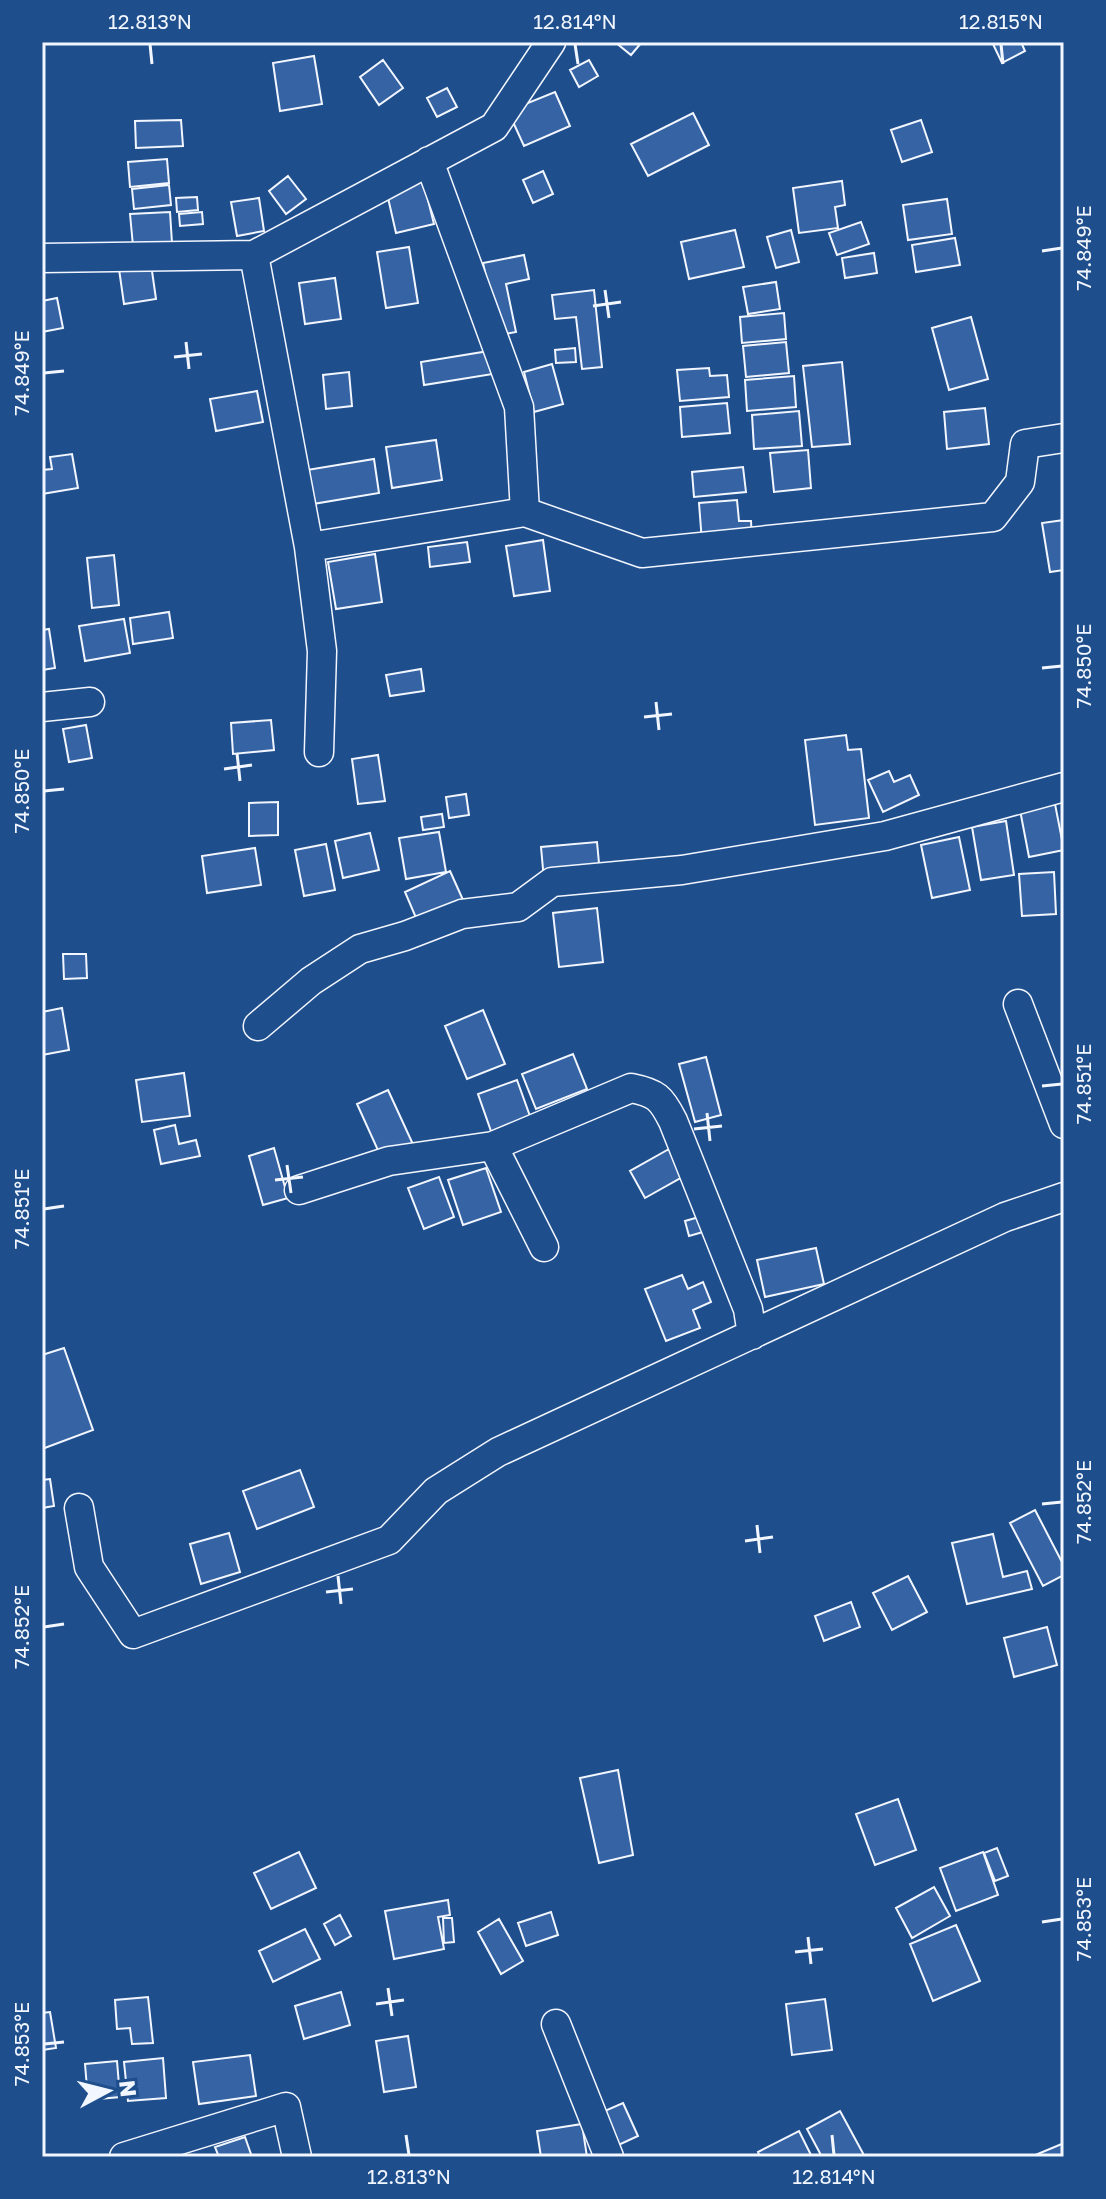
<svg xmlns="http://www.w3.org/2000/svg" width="1106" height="2199" font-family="'Golos Text',sans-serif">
	<rect width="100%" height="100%" fill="#1f4e8c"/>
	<path fill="#3563a3" stroke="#f2f6ff" stroke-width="2" d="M615,42H642L631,55Z
		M992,42H1021L1025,51L1002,63Z
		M314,56L322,104L280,111L273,63Z
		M383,60L403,88L379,105L360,77Z
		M589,60L598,76L579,87L570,70Z
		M447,88L457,107L437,117L427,98Z
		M555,92L570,126L524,146L508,111Z
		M693,113L709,145L648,176L631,144Z
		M181,120L183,146L136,148L135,121Z
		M921,120L932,152L902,162L891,130Z
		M167,159L169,183L130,187L128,162Z
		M543,171L553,194L533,203L523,180Z
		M288,176L306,199L286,214L269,191Z
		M423,180L434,224L396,233L386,189Z
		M842,181L845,205L835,207L838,228L799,233L793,188Z
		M169,185L171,205L134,209L132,189Z
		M197,197L198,210L177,212L176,198Z
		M259,198L264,231L237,236L231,202Z
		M947,199L952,234L908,240L903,205Z
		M170,212L172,243L133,246L130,214Z
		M202,212L203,224L180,226L179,214Z
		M861,222L869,244L837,255L829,233Z
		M735,230L744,267L689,279L681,242Z
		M791,230L799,262L776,268L767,237Z
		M955,238L960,265L916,272L912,245Z
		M409,247L418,303L386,308L377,252Z
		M874,253L877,273L845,278L842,258Z
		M524,255L529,279L506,284L516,332L499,335L483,263Z
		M151,264L156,299L124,304L119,269Z
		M335,278L341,319L305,324L299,283Z
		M776,282L780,309L748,314L743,287Z
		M594,290L602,367L582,369L576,317L555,319L552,295Z
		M57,298L63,328L42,332V301Z
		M784,313L786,339L742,343L740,317Z
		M971,317L988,379L949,390L932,328Z
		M786,342L789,373L746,377L743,346Z
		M575,348L576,362L556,363L555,350Z
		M495,350L499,373L424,385L421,362Z
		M842,362L850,444L812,447L803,366Z
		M552,364L563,404L534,412L524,372Z
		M709,368L710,376L727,375L729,397L680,401L677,370Z
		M349,372L352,406L326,409L323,375Z
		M794,376L796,407L747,411L745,380Z
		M257,391L263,422L216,431L210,399Z
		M727,403L730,433L682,437L680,407Z
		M985,408L989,444L947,449L944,412Z
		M799,411L802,446L754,449L752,415Z
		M436,440L442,480L392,488L386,447Z
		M808,450L811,488L774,492L770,453Z
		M72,454L78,488L42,494V470L52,469L50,457Z
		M374,459L379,493L313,504L307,470Z
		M743,467L746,492L694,497L692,472Z
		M737,500L739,521H751L752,539L702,542L699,503Z
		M1064,520V570L1050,572L1042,523Z
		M543,540L550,591L514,596L506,546Z
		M467,542L470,562L430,567L428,547Z
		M375,554L382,602L336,609L328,562Z
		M114,555L119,605L92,608L87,558Z
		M169,612L173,638L133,644L130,618Z
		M124,619L130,653L85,661L79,626Z
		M49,629L55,668L42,670V630Z
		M421,669L424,691L390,696L386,675Z
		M271,720L274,750L233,754L231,723Z
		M86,725L92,758L69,762L63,729Z
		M846,735L848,750L861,749L869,818L815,825L805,740Z
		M378,755L385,801L358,804L352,759Z
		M889,771L894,782L910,775L919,795L883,812L868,780Z
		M466,794L469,815L449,818L446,797Z
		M278,802V835L249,836V803Z
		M1055,804L1064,850L1029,857L1020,810Z
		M442,814L444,827L423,830L421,817Z
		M1006,821L1014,875L981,880L972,827Z
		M439,832L446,872L406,879L399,838Z
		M370,833L379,870L343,878L335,841Z
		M959,837L970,890L932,898L921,845Z
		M597,842L600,874L544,880L541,847Z
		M326,844L335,890L304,896L295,850Z
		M255,848L261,885L207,893L202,856Z
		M450,871L468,911L422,932L405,892Z
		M1054,872L1056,914L1022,916L1019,874Z
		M597,908L603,962L559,967L553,913Z
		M63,954H86L87,978L64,979Z
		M62,1008L69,1050L42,1055V1012Z
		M483,1010L505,1064L467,1079L445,1026Z
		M573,1054L587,1089L536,1109L522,1074Z
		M706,1057L721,1115L695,1122L679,1064Z
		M184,1073L190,1116L142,1122L136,1080Z
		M517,1080L531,1119L492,1134L478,1094Z
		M388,1090L417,1153L386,1168L357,1104Z
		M175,1125L179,1144L196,1140L200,1156L161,1164L154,1130Z
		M274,1148L288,1198L263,1205L249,1156Z
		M669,1149L684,1176L645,1198L630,1171Z
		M486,1168L501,1212L463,1225L448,1180Z
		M439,1177L454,1217L424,1229L408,1188Z
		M706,1215L710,1230L689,1236L685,1221Z
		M816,1248L824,1284L765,1297L757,1260Z
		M682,1275L688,1289L703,1282L711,1302L693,1310L700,1328L666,1341L645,1289Z
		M64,1348L93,1430L42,1449V1355Z
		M300,1470L314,1507L257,1529L243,1491Z
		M50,1479L54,1506L42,1508V1480Z
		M1035,1510L1064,1566V1575L1043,1586L1010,1523Z
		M229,1533L240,1572L201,1584L190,1544Z
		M993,1534L1003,1577L1027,1571L1032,1589L967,1604L952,1543Z
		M908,1576L927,1612L892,1630L873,1593Z
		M851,1602L860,1627L824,1641L815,1616Z
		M1047,1627L1057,1665L1014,1677L1004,1638Z
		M618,1770L633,1855L599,1863L580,1778Z
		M898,1799L916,1850L875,1865L856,1814Z
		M997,1848L1008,1876L995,1881L984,1853Z
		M299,1852L316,1888L271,1909L254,1873Z
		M983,1852L998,1895L956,1911L940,1868Z
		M934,1887L950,1916L912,1938L896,1908Z
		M448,1900L450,1915L438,1917L444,1949L394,1959L385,1911Z
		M551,1912L558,1935L526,1946L518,1923Z
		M340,1915L351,1936L335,1945L324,1924Z
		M443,1918H452L454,1942L444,1943Z
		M499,1919L523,1961L501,1974L478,1932Z
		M956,1925L980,1981L933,2001L910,1944Z
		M305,1929L320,1959L273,1982L259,1951Z
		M341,1992L350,2025L304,2039L295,2006Z
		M148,1997L153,2043L132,2044L130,2028L117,2029L115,2000Z
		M825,1999L832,2050L792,2055L786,2004Z
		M50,2012L56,2048L42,2050V2013Z
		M408,2036L416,2087L384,2092L376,2041Z
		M250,2055L256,2096L199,2104L193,2062Z
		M163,2058L166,2098L128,2101L124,2062Z
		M117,2061L120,2097L88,2100L85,2064Z
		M623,2103L638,2136L599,2154L584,2120Z
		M840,2111L865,2157H822L807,2129Z
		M582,2124L587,2157H541L537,2131Z
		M799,2131L812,2157H760L758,2152Z
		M245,2137L252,2157H219L215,2147Z
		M1064,2143V2157H1033V2156Z"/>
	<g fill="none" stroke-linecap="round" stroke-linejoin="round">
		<defs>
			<path id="minor" d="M429,161L519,407L525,512
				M254,255L309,547L322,651L319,752
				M42,258L254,255L494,127L551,42
				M309,547L525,512L642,553L993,517L1020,482L1025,444L1064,438
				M42,707L90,702
				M1018,1004L1064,1124
				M258,1026L311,981L360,949L405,936L462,914L518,907L552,882L682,870L885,836L1064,787
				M299,1190L389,1161L493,1146
				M544,1247L493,1146L631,1088C656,1093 661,1097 673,1121L748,1309L752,1335
				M79,1508L89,1567L133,1634L389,1540L436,1491L498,1452L1005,1217L1064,1197
				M556,2024L609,2157
				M124,2157L286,2107L297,2157"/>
		</defs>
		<use href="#minor" stroke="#f2f6ff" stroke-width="31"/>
		<use href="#minor" stroke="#1f4e8c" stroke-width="28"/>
	</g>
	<path fill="none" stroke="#f2f6ff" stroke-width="3" d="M150,44L152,64M575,44L578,64M1001,44L1003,64M1042,251L1062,248M605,290L609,318M593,306L621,302M186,342L189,369M174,357L202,354M44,373L64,371M1042,668L1062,666M656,702L659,730M644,717L672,714M237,753L240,781M224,769L252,765M44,791L64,789M1042,1086L1062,1084M707,1113L710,1141M694,1129L722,1126M287,1165L291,1193M275,1180L303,1177M44,1209L64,1206M1042,1504L1062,1502M757,1525L760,1553M745,1541L773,1537M338,1576L341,1604M326,1592L353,1589M44,1627L64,1624M1042,1922L1062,1919M808,1937L811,1964M795,1952L823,1949M388,1988L392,2016M376,2004L404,2000M44,2044L64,2042M406,2135L409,2155M832,2135L834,2155"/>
	<rect width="1106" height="2199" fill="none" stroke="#1f4e8c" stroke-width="88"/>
	<g transform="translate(108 2091) rotate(83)" stroke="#1f4e8c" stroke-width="6" paint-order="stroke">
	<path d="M0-6L14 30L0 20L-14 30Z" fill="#f2f6ff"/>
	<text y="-12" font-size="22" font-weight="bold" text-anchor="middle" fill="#f2f6ff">N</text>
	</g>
	<rect x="44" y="44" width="1018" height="2111" fill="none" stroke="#f2f6ff" stroke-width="3"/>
	<g font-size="20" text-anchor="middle" fill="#f2f6ff">
		<text x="150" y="29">12.813°N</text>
		<text x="575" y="29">12.814°N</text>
		<text x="1001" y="29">12.815°N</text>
		<text transform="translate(1084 248) rotate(-90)" y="7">74.849°E</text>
		<text transform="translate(22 373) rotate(-90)" y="7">74.849°E</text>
		<text transform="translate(1084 666) rotate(-90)" y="7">74.850°E</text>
		<text transform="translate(22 791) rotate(-90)" y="7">74.850°E</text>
		<text transform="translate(1084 1084) rotate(-90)" y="7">74.851°E</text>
		<text transform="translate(22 1209) rotate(-90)" y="7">74.851°E</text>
		<text transform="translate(1084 1502) rotate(-90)" y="7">74.852°E</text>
		<text transform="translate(22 1627) rotate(-90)" y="7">74.852°E</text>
		<text transform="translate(1084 1919) rotate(-90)" y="7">74.853°E</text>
		<text transform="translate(22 2044) rotate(-90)" y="7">74.853°E</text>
		<text x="409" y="2184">12.813°N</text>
		<text x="834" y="2184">12.814°N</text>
	</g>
</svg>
